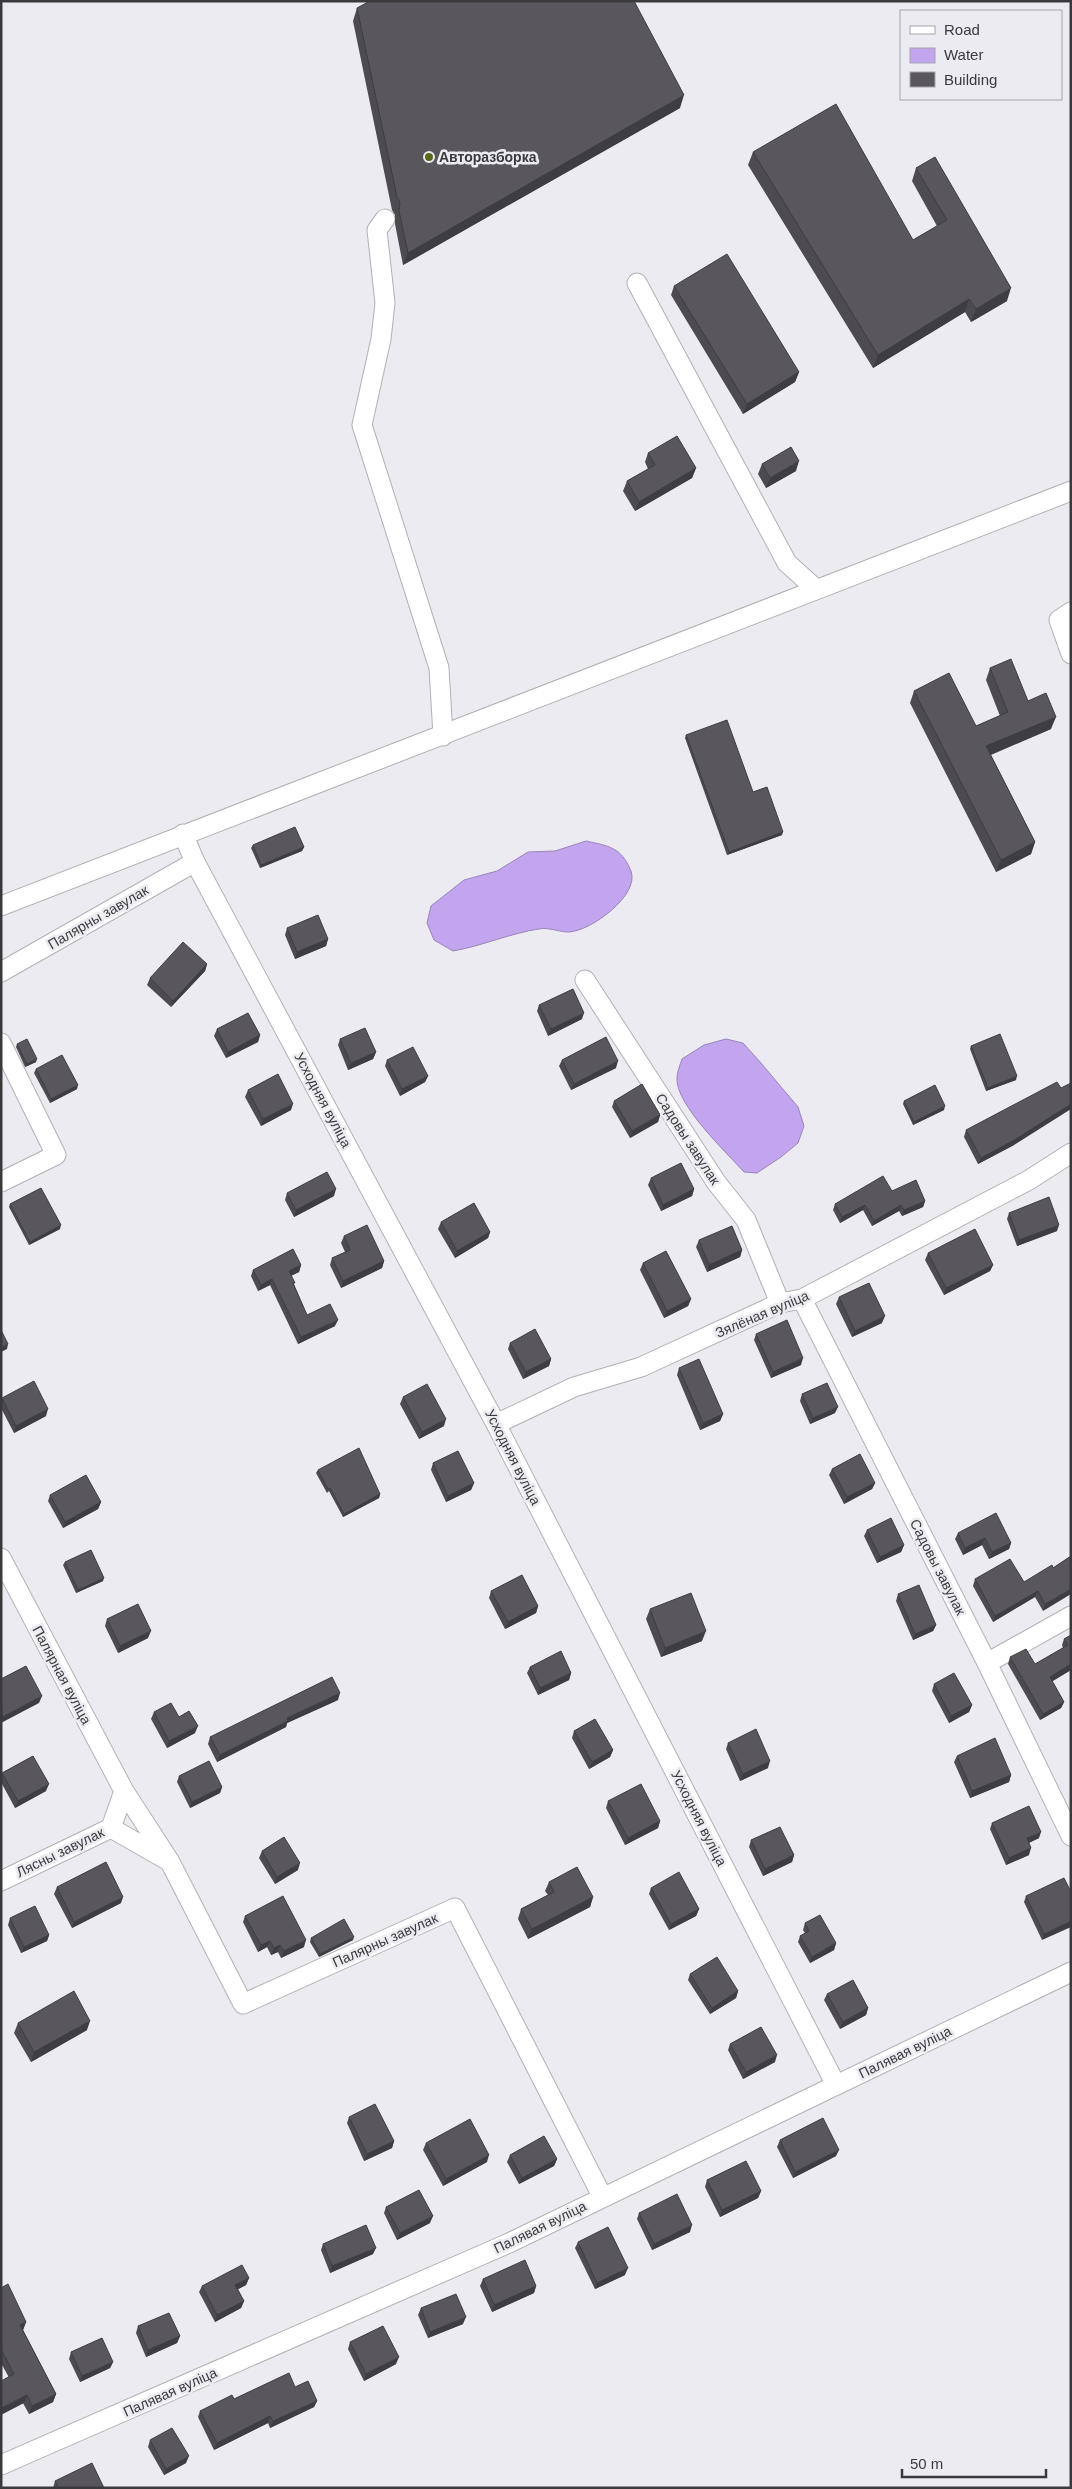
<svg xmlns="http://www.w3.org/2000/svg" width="1072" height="2489" font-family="Arial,sans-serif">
	<rect width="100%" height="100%" fill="#edebf2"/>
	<path fill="#c2a5ee" stroke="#9985b9" d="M586,841C609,846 621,847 631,871C640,895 591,931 569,932C559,932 548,927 539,929C511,933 482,946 453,951L434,940L427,923L431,906L464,880L497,871L528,852L555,851Z
		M726,1039L743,1043L761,1063L798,1107L804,1126L798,1143L781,1157L757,1173L744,1172C727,1153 675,1104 677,1078C677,1072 680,1065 682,1059L704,1045Z"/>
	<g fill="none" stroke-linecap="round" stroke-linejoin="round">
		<defs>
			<path id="minor" d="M385,219L377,230L385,303L381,339L362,425L439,668L443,736
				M637,283L787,563L816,589
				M1071,612L1059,620L1071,654
				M183,834L195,862L496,1424L836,2085
				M1,906L1071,491
				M1,972L195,862
				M585,980L716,1182L746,1220L780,1303
				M1,1043L56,1155L1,1182
				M802,1299L987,1663L1071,1836
				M496,1424L574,1387L641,1367L780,1303L802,1299L1029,1180L1071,1153
				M1,1558L124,1791L170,1862L243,2004L455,1908L602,2196
				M987,1663L1071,1616
				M111,1828L167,1860
				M1,1881L111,1828L124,1791
				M1,2465L509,2243L1071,1972"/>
		</defs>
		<use href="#minor" stroke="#b2b0b6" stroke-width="21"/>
		<use href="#minor" stroke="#fff" stroke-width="19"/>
	</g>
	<path fill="#4d4b50" d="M357,8L680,108L403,265L395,224V215L392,210L353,21Z
		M753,152L913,240L937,226L912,181L916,168L1007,301L971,322L965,312L873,368L748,165Z
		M674,286L799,372L795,382L743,414L671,295Z
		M648,453L696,468L692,478L635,511L623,491L627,481L648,469L645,462Z
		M762,464L796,471L766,488L758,474Z
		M990,668L1028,701L1051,729L991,755L1035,842L1031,854L996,872L910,703L914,691L976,726L1000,716L986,680Z
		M686,735L753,792L782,835L727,855L685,738Z
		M253,845L304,847L302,851L260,868L251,848Z
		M287,928L328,939L326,946L295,959L285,935Z
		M207,964L205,971L171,1007L147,985L150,978Z
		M539,1005L582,1019L548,1036L537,1011Z
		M217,1029L260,1035L258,1042L226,1058L214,1036Z
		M340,1039L376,1052L373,1059L348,1070L338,1045Z
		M17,1044L36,1062L25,1067L16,1047Z
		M971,1046L1016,1080L986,1091L970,1049Z
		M387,1060L428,1076L425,1082L400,1096L385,1066Z
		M562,1060L616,1068L571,1090L559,1066Z
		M36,1069L77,1089L50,1103L34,1073Z
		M248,1090L291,1110L261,1126L245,1097Z
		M614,1101L660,1115L658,1122L630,1138L612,1107Z
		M904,1101L944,1110L913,1125L903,1104Z
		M966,1130L1014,1145L978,1164L964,1137Z
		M651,1178L694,1189L692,1196L661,1211L648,1185Z
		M892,1191L925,1201L923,1207L902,1216L899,1211L872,1226L863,1210L840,1223L833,1210L835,1204Z
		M287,1193L334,1196L294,1217L285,1200Z
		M10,1204L60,1229L29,1245L9,1207Z
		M1009,1213L1057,1231L1017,1246L1007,1219Z
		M441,1222L490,1232L488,1238L455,1258L438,1229Z
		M344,1236L384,1261L382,1268L341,1288L330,1265L332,1258L345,1252L341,1243Z
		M699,1240L742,1250L740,1257L707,1272L696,1247Z
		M928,1253L993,1265L990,1271L944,1295L925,1260Z
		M643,1263L691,1299L688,1306L664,1318L640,1270Z
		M301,1265L299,1272L291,1276L294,1285L307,1315L335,1326L298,1344L270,1285L258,1291L251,1276L253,1270Z
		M839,1297L882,1323L852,1337L836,1304Z
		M756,1334L801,1365L771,1378L754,1340Z
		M510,1343L551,1359L549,1366L523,1379L508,1349Z
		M679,1368L723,1414L720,1421L700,1430L677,1375Z
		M802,1394L835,1413L810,1424L800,1401Z
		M403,1397L444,1426L419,1439L400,1404Z
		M2,1398L46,1416L14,1433L1,1408V1400Z
		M433,1463L474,1483L471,1490L446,1502L431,1470Z
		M832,1469L875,1483L872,1489L844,1504L829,1475Z
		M318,1470L380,1494L379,1498L343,1517L329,1491L327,1493L316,1473Z
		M50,1495L101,1502L98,1509L63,1528L48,1501Z
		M867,1530L904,1545L901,1552L877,1563L864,1536Z
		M958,1533L1011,1543L1009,1549L989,1559L982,1545L963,1555L955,1539Z
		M1071,1556L1043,1611L1035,1597L993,1622L973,1586L975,1579L1024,1582L1053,1568Z
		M65,1562L103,1581L76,1593L63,1565Z
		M491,1591L538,1606L536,1613L505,1629L489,1598Z
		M898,1594L936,1625L933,1631L913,1640L896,1601Z
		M650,1609L702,1641L661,1657L646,1619Z
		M107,1619L148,1638L118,1653L105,1626Z
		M1071,1635V1670L1052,1681L1064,1702L1061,1708L1040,1720L1008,1664L1010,1657L1035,1664L1063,1648L1062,1645L1064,1639Z
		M530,1667L571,1673L569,1680L538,1695L527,1673Z
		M934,1684L972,1705L969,1712L949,1723L932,1691Z
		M338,1700L287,1723L286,1727L217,1762L208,1744L210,1737Z
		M154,1712L179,1717L195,1733L167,1748L151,1719Z
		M574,1731L613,1750L610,1757L589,1769L572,1738Z
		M728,1743L768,1768L740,1781L726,1749Z
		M957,1756L1011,1775L1009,1782L970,1798L954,1762Z
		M2,1773L46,1791L15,1808L1,1782V1777Z
		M179,1776L222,1787L220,1793L190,1808L177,1782Z
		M608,1801L660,1821L658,1828L625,1845L606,1808Z
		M992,1823L1039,1838L1029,1843V1855L1006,1865L990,1829Z
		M751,1840L794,1855L792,1862L763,1876L749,1847Z
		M262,1851L298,1870L275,1884L259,1858Z
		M549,1882L593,1897L590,1907L528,1939L518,1919L521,1909L548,1895L545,1891Z
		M57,1887L121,1903L72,1928L54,1894Z
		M651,1888L699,1909L696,1916L669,1930L649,1894Z
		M1071,1892L1042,1940L1024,1902L1026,1896Z
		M245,1916L304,1947L281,1958L278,1952L271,1955L267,1947L258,1952L243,1922Z
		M10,1918L49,1935L47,1941L21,1953L8,1925Z
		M805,1923L836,1943L834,1950L810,1963L798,1942L800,1936L805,1933L803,1930Z
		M311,1938L353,1940L319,1957L310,1942Z
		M690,1974L738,1991L736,1998L710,2014L688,1980Z
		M827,1994L868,2008L866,2015L840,2029L824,2000Z
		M18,2023L87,2030L31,2062L14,2033Z
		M730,2044L775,2062L743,2079L728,2050Z
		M349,2117L394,2141L392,2148L364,2161L347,2123Z
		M780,2140L836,2156L793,2178L777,2147Z
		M426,2143L487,2162L443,2186L423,2150Z
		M510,2155L557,2159L554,2166L519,2184L507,2162Z
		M707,2180L761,2191L758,2198L720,2217L705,2187Z
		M386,2207L430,2223L397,2240L384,2213Z
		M639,2213L690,2232L652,2250L637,2219Z
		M578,2242L625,2275L595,2289L575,2248Z
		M323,2244L373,2254L330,2273L321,2250Z
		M249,2278L246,2285L238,2289L244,2301L241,2308L215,2322L199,2292L202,2286Z
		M483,2279L536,2286L534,2293L492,2312L480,2286Z
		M1,2288L26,2322L23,2330L56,2394L53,2402L29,2414L1,2363Z
		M421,2308L463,2324L428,2338L418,2315Z
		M138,2326L180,2336L177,2343L146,2357L136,2333Z
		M350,2342L396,2364L364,2381L348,2349Z
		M71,2352L113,2362L110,2368L80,2382L69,2359Z
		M234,2399L317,2401L314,2407L270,2428L268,2423L214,2450L198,2417L200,2411Z
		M150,2440L186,2463L164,2475L148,2447Z
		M55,2481L104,2488H53Z"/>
	<path fill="#3e3d41" d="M684,95L680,108L403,265L408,253Z
		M1011,288L1007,301L971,322L976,309Z
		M969,299L965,312L873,368L878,355Z
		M799,372L795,382L743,414L747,404Z
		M799,461L796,471L766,488L770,478Z
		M696,468L692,478L635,511L639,502Z
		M1056,717L1051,729L982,758L986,746Z
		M783,832L782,835L727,855L729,852Z
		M1035,842L1031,854L996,872L1001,860Z
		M304,847L302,851L260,868L261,865Z
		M328,939L326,946L295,959L297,952Z
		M207,964L205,971L171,1007L173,1001Z
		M584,1013L582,1019L548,1036L551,1029Z
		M260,1035L258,1042L226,1058L228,1052Z
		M376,1052L373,1059L348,1070L351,1063Z
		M37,1059L36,1062L25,1067L27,1064Z
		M618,1061L616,1068L571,1090L574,1084Z
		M428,1076L425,1082L400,1096L402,1089Z
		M1017,1076L1016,1080L986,1091L988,1088Z
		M78,1085L77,1089L50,1103L51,1099Z
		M293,1104L291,1110L261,1126L263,1119Z
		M1071,1104V1109L1014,1145L978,1164L981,1158Z
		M945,1106L944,1110L913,1125L914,1122Z
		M660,1115L658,1122L630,1138L632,1131Z
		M336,1189L334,1196L294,1217L296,1210Z
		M694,1189L692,1196L661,1211L663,1205Z
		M925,1201L923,1207L902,1216L904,1210Z
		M865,1205L863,1210L840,1223L842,1217Z
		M901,1205L899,1211L872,1226L874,1221Z
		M61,1225L60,1229L29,1245L30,1242Z
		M1059,1225L1057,1231L1017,1246L1019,1240Z
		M490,1232L488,1238L455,1258L457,1251Z
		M742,1250L740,1257L707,1272L709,1265Z
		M384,1261L382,1268L341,1288L343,1281Z
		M301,1265L299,1272L286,1278L289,1271Z
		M993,1265L990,1271L944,1295L946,1288Z
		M272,1279L270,1285L258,1291L261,1285Z
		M691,1299L688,1306L664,1318L667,1311Z
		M885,1316L882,1323L852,1337L855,1331Z
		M338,1320L335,1326L298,1344L301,1337Z
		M8,1344L7,1349L1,1352V1348Z
		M803,1358L801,1365L771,1378L773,1372Z
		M551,1359L549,1366L523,1379L526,1372Z
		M838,1407L835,1413L810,1424L813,1418Z
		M48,1409L46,1416L14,1433L16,1426Z
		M723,1414L720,1421L700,1430L703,1423Z
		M446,1419L444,1426L419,1439L422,1432Z
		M474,1483L471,1490L446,1502L448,1496Z
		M875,1483L872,1489L844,1504L847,1497Z
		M380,1494L379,1498L343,1517L344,1514Z
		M101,1502L98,1509L63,1528L65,1522Z
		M985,1538L982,1545L963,1555L965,1548Z
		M1011,1543L1009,1549L989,1559L992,1552Z
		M904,1545L901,1552L877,1563L880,1557Z
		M104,1578L103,1581L76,1593L78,1590Z
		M1071,1589V1594L1043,1611L1045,1604Z
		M1038,1591L1035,1597L993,1622L995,1616Z
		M538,1606L536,1613L505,1629L508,1622Z
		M936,1625L933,1631L913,1640L915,1634Z
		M151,1631L148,1638L118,1653L120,1646Z
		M706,1631L702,1641L661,1657L665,1648Z
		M1071,1664V1670L1048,1684L1050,1677Z
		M571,1673L569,1680L538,1695L540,1688Z
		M340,1693L338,1700L287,1723L286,1727L217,1762L220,1755L287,1718Z
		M42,1696L39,1703L1,1723L2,1717Z
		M1064,1702L1061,1708L1040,1720L1043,1714Z
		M972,1705L969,1712L949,1723L951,1716Z
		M198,1726L195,1733L167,1748L169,1741Z
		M613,1750L610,1757L589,1769L592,1762Z
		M770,1761L768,1768L740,1781L743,1774Z
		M1011,1775L1009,1782L970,1798L972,1791Z
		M49,1784L46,1791L15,1808L18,1801Z
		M222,1787L220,1793L190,1808L192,1802Z
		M660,1821L658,1828L625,1845L628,1838Z
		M1041,1832L1039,1838L1024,1845L1027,1838Z
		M1031,1848L1029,1855L1006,1865L1009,1858Z
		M794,1855L792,1862L763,1876L765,1869Z
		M300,1863L298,1870L275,1884L277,1877Z
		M123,1897L121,1903L72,1928L74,1922Z
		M593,1897L590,1907L528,1939L532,1929Z
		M699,1909L696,1916L669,1930L671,1924Z
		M1071,1921V1927L1042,1940L1044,1934Z
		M49,1935L47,1941L21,1953L24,1947Z
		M354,1937L353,1940L319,1957L320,1954Z
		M306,1940L304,1947L281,1958L284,1951Z
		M270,1941L267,1947L258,1952L261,1945Z
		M836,1943L834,1950L810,1963L812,1957Z
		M280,1945L278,1952L271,1955L274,1948Z
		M738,1991L736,1998L710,2014L712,2008Z
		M868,2008L866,2015L840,2029L843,2022Z
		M90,2021L87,2030L31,2062L34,2052Z
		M777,2055L775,2062L743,2079L746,2072Z
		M394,2141L392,2148L364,2161L367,2154Z
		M839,2150L836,2156L793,2178L795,2172Z
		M489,2155L487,2162L443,2186L446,2179Z
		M557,2159L554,2166L519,2184L522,2178Z
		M761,2191L758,2198L720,2217L722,2210Z
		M433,2216L430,2223L397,2240L400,2233Z
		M692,2225L690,2232L652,2250L654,2244Z
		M376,2248L373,2254L330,2273L332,2266Z
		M628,2268L625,2275L595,2289L597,2283Z
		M249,2278L246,2285L233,2292L235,2285Z
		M536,2286L534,2293L492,2312L494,2305Z
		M244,2301L241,2308L215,2322L217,2315Z
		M466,2317L463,2324L428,2338L430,2332Z
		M26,2322L23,2330L17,2333L20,2325Z
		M180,2336L177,2343L146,2357L148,2350Z
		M399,2357L396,2364L364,2381L366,2374Z
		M113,2362L110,2368L80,2382L82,2376Z
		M56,2394L53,2402L29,2414L32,2406Z
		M27,2395L24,2403L1,2415V2408Z
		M317,2401L314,2407L270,2428L273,2421Z
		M270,2416L268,2423L214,2450L217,2443Z
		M189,2456L186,2463L164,2475L166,2469Z"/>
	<path fill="#59575d" stroke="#3e3d41" d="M370,1H634L684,95L408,253L399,211L400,202L397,197L357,8Z
		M836,104L913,240L947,220L916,168L935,157L1011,288L976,309L969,299L878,355L753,152Z
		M727,254L799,372L747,404L674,286Z
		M677,436L696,468L639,502L627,481L655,465L648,453Z
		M791,447L799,461L770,478L762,464Z
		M1011,659L1028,701L1046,693L1056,717L986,746L1035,842L1001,860L914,691L949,673L976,726L1008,712L990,668Z
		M727,720L753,792L767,787L783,832L729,852L686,735Z
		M295,827L304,847L261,865L253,845Z
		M318,915L328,939L297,952L287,928Z
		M183,942L207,964L173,1001L150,978Z
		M573,989L584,1013L551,1029L539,1005Z
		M248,1013L260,1035L228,1052L217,1029Z
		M365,1028L376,1052L351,1063L340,1039Z
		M1000,1034L1017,1076L988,1088L971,1046Z
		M606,1037L618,1061L574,1084L562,1060Z
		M27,1039L37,1059L27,1064L17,1044Z
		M413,1047L428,1076L402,1089L387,1060Z
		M62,1055L78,1085L51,1099L36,1069Z
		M278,1074L293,1104L263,1119L248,1090Z
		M1057,1082L1061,1088L1071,1083V1104L1016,1139L981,1158L966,1130Z
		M642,1084L660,1115L632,1131L614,1101Z
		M935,1085L945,1106L914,1122L904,1101Z
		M681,1163L694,1189L663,1205L651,1178Z
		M327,1172L336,1189L296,1210L287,1193Z
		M883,1176L892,1191L916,1180L925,1201L904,1210L901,1205L874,1221L865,1205L842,1217L835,1204Z
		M41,1188L61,1225L30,1242L10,1204Z
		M1049,1197L1059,1225L1019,1240L1009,1213Z
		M474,1203L490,1232L457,1251L441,1222Z
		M367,1225L384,1261L343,1281L332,1258L350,1250L344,1236Z
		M732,1226L742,1250L709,1265L699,1240Z
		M975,1229L993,1265L946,1288L928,1253Z
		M293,1249L301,1265L289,1271L295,1283H293L307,1315L330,1304L338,1320L301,1337L272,1279L261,1285L253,1270Z
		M666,1251L691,1299L667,1311L643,1263Z
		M869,1283L885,1316L855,1331L839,1297Z
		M787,1320L803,1358L773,1372L756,1334Z
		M535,1329L551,1359L526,1372L510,1343Z
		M1,1330L8,1344L1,1348Z
		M699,1359L723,1414L703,1423L679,1368Z
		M34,1381L48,1409L16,1426L2,1398Z
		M827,1383L838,1407L813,1418L802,1394Z
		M427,1384L446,1419L422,1432L403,1397Z
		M359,1448L380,1494L344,1514L330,1488L328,1489L318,1470Z
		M458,1451L474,1483L448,1496L433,1463Z
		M860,1454L875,1483L847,1497L832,1469Z
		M86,1475L101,1502L65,1522L50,1495Z
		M996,1513L1011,1543L992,1552L985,1538L965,1548L958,1533Z
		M891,1518L904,1545L880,1557L867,1530Z
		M91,1550L104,1578L78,1590L65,1562Z
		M1071,1556V1589L1045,1604L1038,1591L995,1616L975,1579L1010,1559L1024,1582L1052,1565L1053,1568Z
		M522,1575L538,1606L508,1622L491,1591Z
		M919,1585L936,1625L915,1634L898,1594Z
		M691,1593L706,1631L665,1648L650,1609Z
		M138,1604L151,1631L120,1646L107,1619Z
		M1071,1635V1664L1050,1677L1064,1702L1043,1714L1010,1657L1026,1649L1035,1664L1068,1645L1064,1639Z
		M561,1651L571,1673L540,1688L530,1667Z
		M26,1666L42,1696L2,1717L1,1679Z
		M954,1673L972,1705L951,1716L934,1684Z
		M332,1677L340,1693L287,1718L288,1721L220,1755L210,1737Z
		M171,1703L179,1717L189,1711L198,1726L169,1741L154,1712Z
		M595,1719L613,1750L592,1762L574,1731Z
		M756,1729L770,1761L743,1774L728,1743Z
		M995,1738L1011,1775L972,1791L957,1756Z
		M33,1756L49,1784L18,1801L2,1773Z
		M209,1761L222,1787L192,1802L179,1776Z
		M641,1784L660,1821L628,1838L608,1801Z
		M1029,1806L1041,1832L1027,1838L1031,1848L1009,1858L992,1823Z
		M780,1827L794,1855L765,1869L751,1840Z
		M284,1837L300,1863L277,1877L262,1851Z
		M106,1862L123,1897L74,1922L57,1887Z
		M577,1867L593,1897L532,1929L521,1909L554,1892L549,1882Z
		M679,1872L699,1909L671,1924L651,1888Z
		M1064,1878L1071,1892V1921L1044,1934L1026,1896Z
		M283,1896L306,1940L284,1951L280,1945L274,1948L270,1941L261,1945L245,1916Z
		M35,1906L49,1935L24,1947L10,1918Z
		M820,1915L836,1943L812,1957L800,1936L809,1931L805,1923Z
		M344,1919L354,1937L320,1954L311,1938Z
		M717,1957L738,1991L712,2008L690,1974Z
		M853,1980L868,2008L843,2022L827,1994Z
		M74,1991L90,2021L34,2052L18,2023Z
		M761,2027L777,2055L746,2072L730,2044Z
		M375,2104L394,2141L367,2154L349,2117Z
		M823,2118L839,2150L795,2172L780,2140Z
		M470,2119L489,2155L446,2179L426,2143Z
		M544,2136L557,2159L522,2178L510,2155Z
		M746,2161L761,2191L722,2210L707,2180Z
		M419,2190L433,2216L400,2233L386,2207Z
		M677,2194L692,2225L654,2244L639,2213Z
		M366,2225L376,2248L332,2266L323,2244Z
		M608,2227L628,2268L597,2283L578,2242Z
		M525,2260L536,2286L494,2305L483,2279Z
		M242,2265L249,2278L235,2285L244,2301L217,2315L202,2286Z
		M8,2284L26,2322L20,2325L56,2394L32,2406L27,2395L1,2408V2381L14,2374L1,2349V2288Z
		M456,2294L466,2317L430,2332L421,2308Z
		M169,2313L180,2336L148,2350L138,2326Z
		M383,2326L399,2357L366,2374L350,2342Z
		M102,2338L113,2362L82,2376L71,2352Z
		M289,2373L295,2387L308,2381L317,2401L273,2421L270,2416L217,2443L200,2411L232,2395L234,2399Z
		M172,2428L189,2456L166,2469L150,2440Z
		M92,2463L104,2488H59L55,2481Z"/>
	<circle fill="#556916" stroke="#edebf2" stroke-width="2" cx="429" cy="157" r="5"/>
	<g text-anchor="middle" stroke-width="5" stroke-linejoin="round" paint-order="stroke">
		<g font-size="14" font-weight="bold" fill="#3a3a3c" stroke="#edebf2" text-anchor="start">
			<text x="439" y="162">Авторазборка</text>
		</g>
		<g font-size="14" fill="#3a3a3c" stroke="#edebf2">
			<text transform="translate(98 917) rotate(-30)" y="5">Палярны завулак</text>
			<text transform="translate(323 1100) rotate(62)" y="5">Усходняя вуліца</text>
			<text transform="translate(688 1139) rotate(57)" y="5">Садовы завулак</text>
			<text transform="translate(762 1314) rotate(-23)" y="5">Зялёная вуліца</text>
			<text transform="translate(513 1457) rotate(63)" y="5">Усходняя вуліца</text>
			<text transform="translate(938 1567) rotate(63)" y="5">Садовы завулак</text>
			<text transform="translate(62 1675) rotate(62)" y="5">Палярная вуліца</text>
			<text transform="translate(699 1818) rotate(63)" y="5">Усходняя вуліца</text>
			<text transform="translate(60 1852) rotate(-26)" y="5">Лясны завулак</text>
			<text transform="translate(385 1940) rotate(-24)" y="5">Палярны завулак</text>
			<text transform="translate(905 2052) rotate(-26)" y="5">Палявая вуліца</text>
			<text transform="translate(540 2227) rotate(-26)" y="5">Палявая вуліца</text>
			<text transform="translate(170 2392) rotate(-24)" y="5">Палявая вуліца</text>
		</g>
	</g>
	<rect width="1072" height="2489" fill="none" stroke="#3a3a3c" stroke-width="5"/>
	<rect x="900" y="10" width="162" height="90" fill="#edebf2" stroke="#a5a4a9"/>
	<rect x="910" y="26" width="25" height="8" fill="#ffffff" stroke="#a5a4a9"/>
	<text x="944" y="35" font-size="15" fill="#3a3a3c">Road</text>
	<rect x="910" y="48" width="25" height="15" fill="#c2a5ee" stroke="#a5a4a9"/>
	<text x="944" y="60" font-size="15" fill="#3a3a3c">Water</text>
	<rect x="910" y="72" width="25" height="15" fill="#59575d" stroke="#a5a4a9"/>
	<text x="944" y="85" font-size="15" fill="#3a3a3c">Building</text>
	<path d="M902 2469v8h144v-8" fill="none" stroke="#3a3a3c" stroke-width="2.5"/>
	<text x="910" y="2469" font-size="15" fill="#3a3a3c" stroke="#edebf2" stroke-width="4" paint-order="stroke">50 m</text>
</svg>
